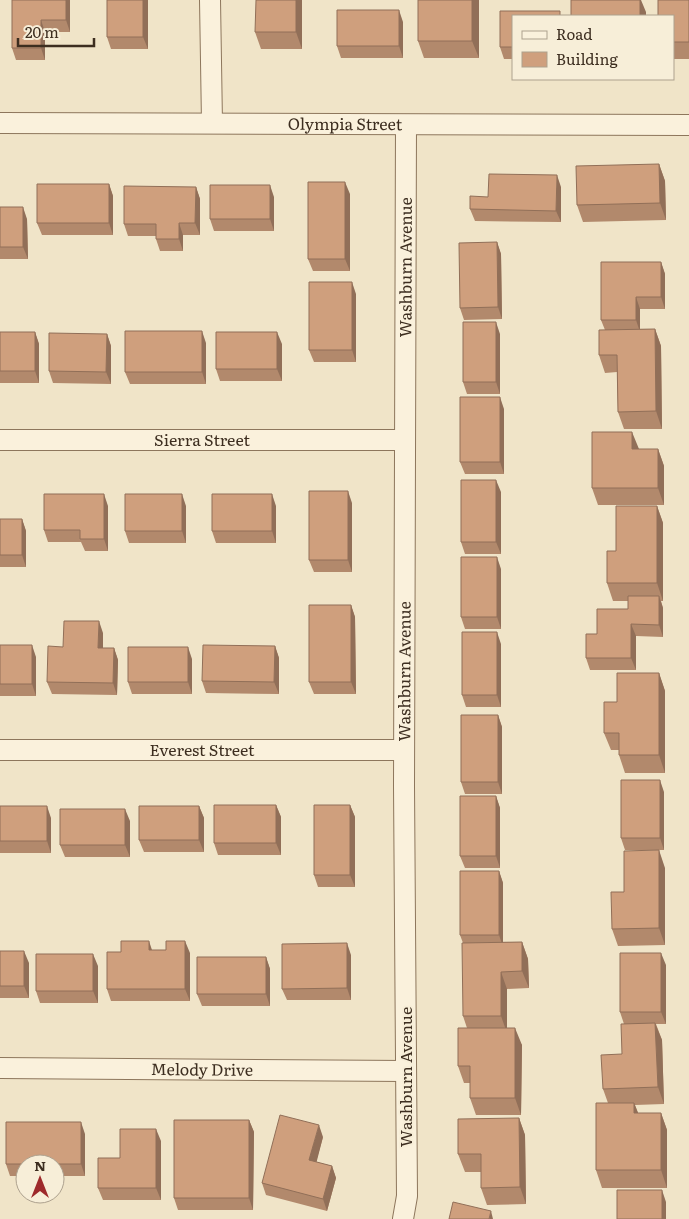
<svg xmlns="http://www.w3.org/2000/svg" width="689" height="1219" font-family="Literata,serif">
	<rect width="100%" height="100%" fill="#f0e4c8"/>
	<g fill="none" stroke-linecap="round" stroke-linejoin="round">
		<defs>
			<g id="street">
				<path d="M210,0L212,123"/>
				<path id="s1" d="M0,123L689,125"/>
				<path id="s2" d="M0,440H405"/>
				<path id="s3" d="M0,750H404"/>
				<path id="s4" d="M0,1068L406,1071"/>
				<path id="s5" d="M403,1219L407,1196L404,786L406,125"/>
			</g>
		</defs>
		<use href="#street" stroke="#8d765c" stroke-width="22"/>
		<use href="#street" stroke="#faf1dc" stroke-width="20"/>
	</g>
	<path fill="#b2896c" d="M12,0H70V32H45V60H16L12,48Z
		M148,0V49H111L107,37Z
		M302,0V49H261L255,32Z
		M479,0V58H424L418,41Z
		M689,0V59H673V16Z
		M513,16V59H504L500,47Z
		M403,22V58H341L337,46Z
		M659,164L665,181L666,220L583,222L577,205Z
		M109,184L113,196V235H42L37,223Z
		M196,187L200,199V235H183V251H160L156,239V236H128L124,224Z
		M561,187V222L475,221L470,209Z
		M350,194V271H313L308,259Z
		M274,197V231H214L210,219Z
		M0,207L27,219L28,259H0Z
		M497,242L501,254L502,319L464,320L460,308Z
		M661,262L665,274V309H640V329H655L661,346L662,429H624L618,412L617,372L605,373L599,355L605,330L601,320Z
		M356,294V362H314L309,350Z
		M0,332H35L39,344V383H0Z
		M107,334L111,346V384L53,383L49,371Z
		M500,334V394H467L463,382Z
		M206,343V384H130L125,372Z
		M282,344V381H220L216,369Z
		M504,409V474H465L460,462Z
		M639,449H658L664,466V505H598L592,488Z
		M501,492V554H465L461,542Z
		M352,503V572H314L309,560Z
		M108,506V551H85L81,542H48L44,530Z
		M186,506V543H129L125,531Z
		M276,506V543H216L212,531Z
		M657,506L663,523V601H661L663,608V637L636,636V670H590L586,658L597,634L628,609V601H613L607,583L616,551Z
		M0,519H22L26,531V567H0Z
		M501,569V629H465L461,617Z
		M351,605L355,617L356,694H314L309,682Z
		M103,633V648H114L118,660L117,695L52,694L47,682L63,647Z
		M501,644V707H466L462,695Z
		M0,645L36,657V696H0Z
		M275,646L279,658V694L206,693L202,681Z
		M192,659V694H132L128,682Z
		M659,673L665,691V773H625L619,755V750H611L604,733L617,702Z
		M498,715L502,727V794H465L461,782Z
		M664,792V850H625L621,838Z
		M496,796L500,808V868H465L460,856Z
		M276,805L281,817V855H218L214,843Z
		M350,805L355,817V887H318L314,875Z
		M0,806L51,818V853H0Z
		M199,806L204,818V852H144L139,840Z
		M130,821V857H65L60,845Z
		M665,868V945L618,946L612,929L624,892Z
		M499,871L503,883V942H522L528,959L529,988L507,989V1028L522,1045L521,1115H476L470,1098V1083H464L458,1066L467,1028L463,1016V943L460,935Z
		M152,950L190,953V1001H111L107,989L121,952Z
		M0,951L29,963V998H0Z
		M351,955V1000H287L282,989Z
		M266,957L270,969V1006H202L197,994Z
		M666,965V1024H656L662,1040L664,1104L635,1105L638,1113H661L667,1130V1188H602L596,1170L608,1103L603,1089L622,1054L624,1024L620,1012Z
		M98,966V1003H40L36,991Z
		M519,1118L525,1135L526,1204L487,1205L481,1188V1172H465L458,1154Z
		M249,1120L254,1132L253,1210H178L174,1198Z
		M85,1134V1176H55V1164H25V1176H10L6,1164Z
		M323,1137L316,1162L332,1166L336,1178L327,1211L266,1195L262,1183Z
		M161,1141V1200H103L98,1188L120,1158Z"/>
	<path fill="#916f58" d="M66,0H70V32L66,20Z
		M143,0H148V49L143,37Z
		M296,0H302V49L296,32Z
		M472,0H479V58L472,41Z
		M640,0H641L646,12V16H640Z
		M399,10L403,22V58L399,46Z
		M41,20L45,32V60L41,48Z
		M659,164L665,181L666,220L660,203Z
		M557,175L561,187V222L556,211Z
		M345,182L350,194V271L345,259Z
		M109,184L113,196V235L109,223Z
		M270,185L274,197V231L270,219Z
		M196,187L200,199V235L195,223Z
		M23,207L27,219L28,259L23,247Z
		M179,223L183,235V251L179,239Z
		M497,242L501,254L502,319L498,307Z
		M661,262L665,274V309L661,297Z
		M352,282L356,294V362L352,350Z
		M636,297L640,309V332L636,320Z
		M496,322L500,334V394L496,382Z
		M655,329L661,346L662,429L656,411Z
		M202,331L206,343V384L202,372Z
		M35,332L39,344V383L35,371Z
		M277,332L282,344V381L277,369Z
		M107,334L111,346V384L106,372Z
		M500,397L504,409V474L500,462Z
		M632,432L639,449H632Z
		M658,449L664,466V505L658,488Z
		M496,480L501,492V554L496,542Z
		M348,491L352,503V572L348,560Z
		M104,494L108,506V551L104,539Z
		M182,494L186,506V543L182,531Z
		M272,494L276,506V543L272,531Z
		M657,506L663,523V601L657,583Z
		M22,519L26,531V567L22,555Z
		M497,557L501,569V629L497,617Z
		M659,596L663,608V637L659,625Z
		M351,605L355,617L356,694L351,682Z
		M99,621L103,633V660L98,648Z
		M631,624L636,636V670L631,658Z
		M497,632L501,644V707L497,695Z
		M32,645L36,657V696L32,684Z
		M275,646L279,658V694L274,682Z
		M188,647L192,659V694L188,682Z
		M114,648L118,660L117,695L113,683Z
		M659,673L665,691V773L659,755Z
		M498,715L502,727V794L498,782Z
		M660,780L664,792V850L660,838Z
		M496,796L500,808V868L496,856Z
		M276,805L281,817V855L276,843Z
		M350,805L355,817V887L350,875Z
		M47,806L51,818V853L47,841Z
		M199,806L204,818V852L199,840Z
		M125,809L130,821V857L125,845Z
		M659,850L665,868V945L659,928Z
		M499,871L503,883V947L499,935Z
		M149,941L153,953L149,950Z
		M185,941L190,953V1001L185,989Z
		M522,942L528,959L529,988L522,971Z
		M347,943L351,955V1000L347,988Z
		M24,951L29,963V998L24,986Z
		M661,953L666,965V1024L661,1012Z
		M93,954L98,966V1003L93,991Z
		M266,957L270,969V1006L266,994Z
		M501,972L507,989V1033L501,1016Z
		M655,1023L662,1040L664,1104L658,1087Z
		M515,1028L522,1045L521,1115L515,1098Z
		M634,1103L641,1120L634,1113Z
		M661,1113L667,1130V1188L661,1170Z
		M519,1118L525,1135L526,1204L520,1187Z
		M249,1120L254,1132L253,1210L249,1198Z
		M81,1122L85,1134V1176L81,1164Z
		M319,1125L323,1137L314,1172L309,1160Z
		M156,1129L161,1141V1200L156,1188Z
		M332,1166L336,1178L327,1211L323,1199Z
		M662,1190L666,1202V1219H662Z
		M491,1211L493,1219H489Z"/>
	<path fill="#cf9f7d" stroke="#916f58" d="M12,0H66V20H41V48H12Z
		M107,0H143V37H107Z
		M256,0H296V32H255Z
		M418,0H472V41H418Z
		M571,0H640V16H571Z
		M658,0H689V42H673V16H658Z
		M337,10H399V46H337Z
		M500,11H560V16H513V47H500Z
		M659,164L660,203L577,205L576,166Z
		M489,174L557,175L556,211L470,209V196L488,197Z
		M308,182H345V259H308Z
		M37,184H109V223H37Z
		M210,185H270V219H210Z
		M124,186L196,187L195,223H179V239H156V224H124Z
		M0,207H23V247H0Z
		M497,242L498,307L460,308L459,243Z
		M601,262H661V297H636V320H601Z
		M309,282H352V350H309Z
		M463,322H496V382H463Z
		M655,329L656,411L618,412L617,355H599V330Z
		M125,331H202V372H125Z
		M0,332H35V371H0Z
		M216,332H277V369H216Z
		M49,333L107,334L106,372L49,371Z
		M460,397H500V462H460Z
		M592,432H632V449H658V488H592Z
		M461,480H496V542H461Z
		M309,491H348V560H309Z
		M44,494H104V539H80V530H44Z
		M125,494H182V531H125Z
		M212,494H272V531H212Z
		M616,506H657V583H607V551H616Z
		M0,519H22V555H0Z
		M461,557H497V617H461Z
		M628,596H659V625L631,624V658H586V634H597V609H628Z
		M309,605H351V682H309Z
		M64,621H99L98,648H114L113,683L47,682L48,646L63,647Z
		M462,632H497V695H462Z
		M0,645H32V684H0Z
		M203,645L275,646L274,682L202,681Z
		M128,647H188V682H128Z
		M617,673H659V755H619V733H604V702H617Z
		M461,715H498V782H461Z
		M621,780H660V838H621Z
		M460,796H496V856H460Z
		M214,805H276V843H214Z
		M314,805H350V875H314Z
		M0,806H47V841H0Z
		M139,806H199V840H139Z
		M60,809H125V845H60Z
		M659,850V928L612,929L611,892H624V851Z
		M460,871H499V935H460Z
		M121,941H149V950H166V941H185V989H107V952H121Z
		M522,942V971L501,972V1016H463L462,943Z
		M347,943V988L282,989V944Z
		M0,951H24V986H0Z
		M620,953H661V1012H620Z
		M36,954H93V991H36Z
		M197,957H266V994H197Z
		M655,1023L658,1087L603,1089L601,1055L622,1054L621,1024Z
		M458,1028H515V1098H470V1066H458Z
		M596,1103H634V1113H661V1170H596Z
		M280,1115L319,1125L309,1160L332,1166L323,1199L262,1183Z
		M519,1118L520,1187L481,1188V1154H458V1119Z
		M174,1120H249V1198H174Z
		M6,1122H81V1164H6Z
		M120,1129H156V1188H98V1158H120Z
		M617,1190H662V1219H617Z
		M453,1202L491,1211L489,1219H449Z"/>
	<g text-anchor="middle" stroke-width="4" stroke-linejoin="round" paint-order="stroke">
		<g font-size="16" fill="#3d2e20" stroke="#f7eed8">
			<text dy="6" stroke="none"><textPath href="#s1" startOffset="345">Olympia Street</textPath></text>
			<text dy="6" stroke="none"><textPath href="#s5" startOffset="952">Washburn Avenue</textPath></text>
			<text dy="6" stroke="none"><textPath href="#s2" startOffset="202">Sierra Street</textPath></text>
			<text dy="6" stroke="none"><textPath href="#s5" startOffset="548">Washburn Avenue</textPath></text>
			<text dy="6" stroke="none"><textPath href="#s3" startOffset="202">Everest Street</textPath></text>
			<text dy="6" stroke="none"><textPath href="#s4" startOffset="202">Melody Drive</textPath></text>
			<text transform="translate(406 1077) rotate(-90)" y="6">Washburn Avenue</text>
		</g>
	</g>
	<rect x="512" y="15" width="162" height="65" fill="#f7eed8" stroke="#ada18e"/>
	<rect x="522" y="31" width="25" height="8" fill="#faf1dc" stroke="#ada18e"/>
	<text x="556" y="40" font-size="15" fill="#3d2e20">Road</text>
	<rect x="522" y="52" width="25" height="15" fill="#cf9f7d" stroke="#ada18e"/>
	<text x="556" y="65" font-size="15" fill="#3d2e20">Building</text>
	<g transform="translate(40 1179)"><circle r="24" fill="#f7eed8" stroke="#ada18e"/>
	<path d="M0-4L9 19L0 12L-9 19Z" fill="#9e2a2b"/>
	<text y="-8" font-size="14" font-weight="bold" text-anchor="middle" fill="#3d2e20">N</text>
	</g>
	<path d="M18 38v8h76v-8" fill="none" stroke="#3d2e20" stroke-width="2.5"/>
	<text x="25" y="38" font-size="15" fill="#3d2e20" stroke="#f7eed8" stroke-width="4" paint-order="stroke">20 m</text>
</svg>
